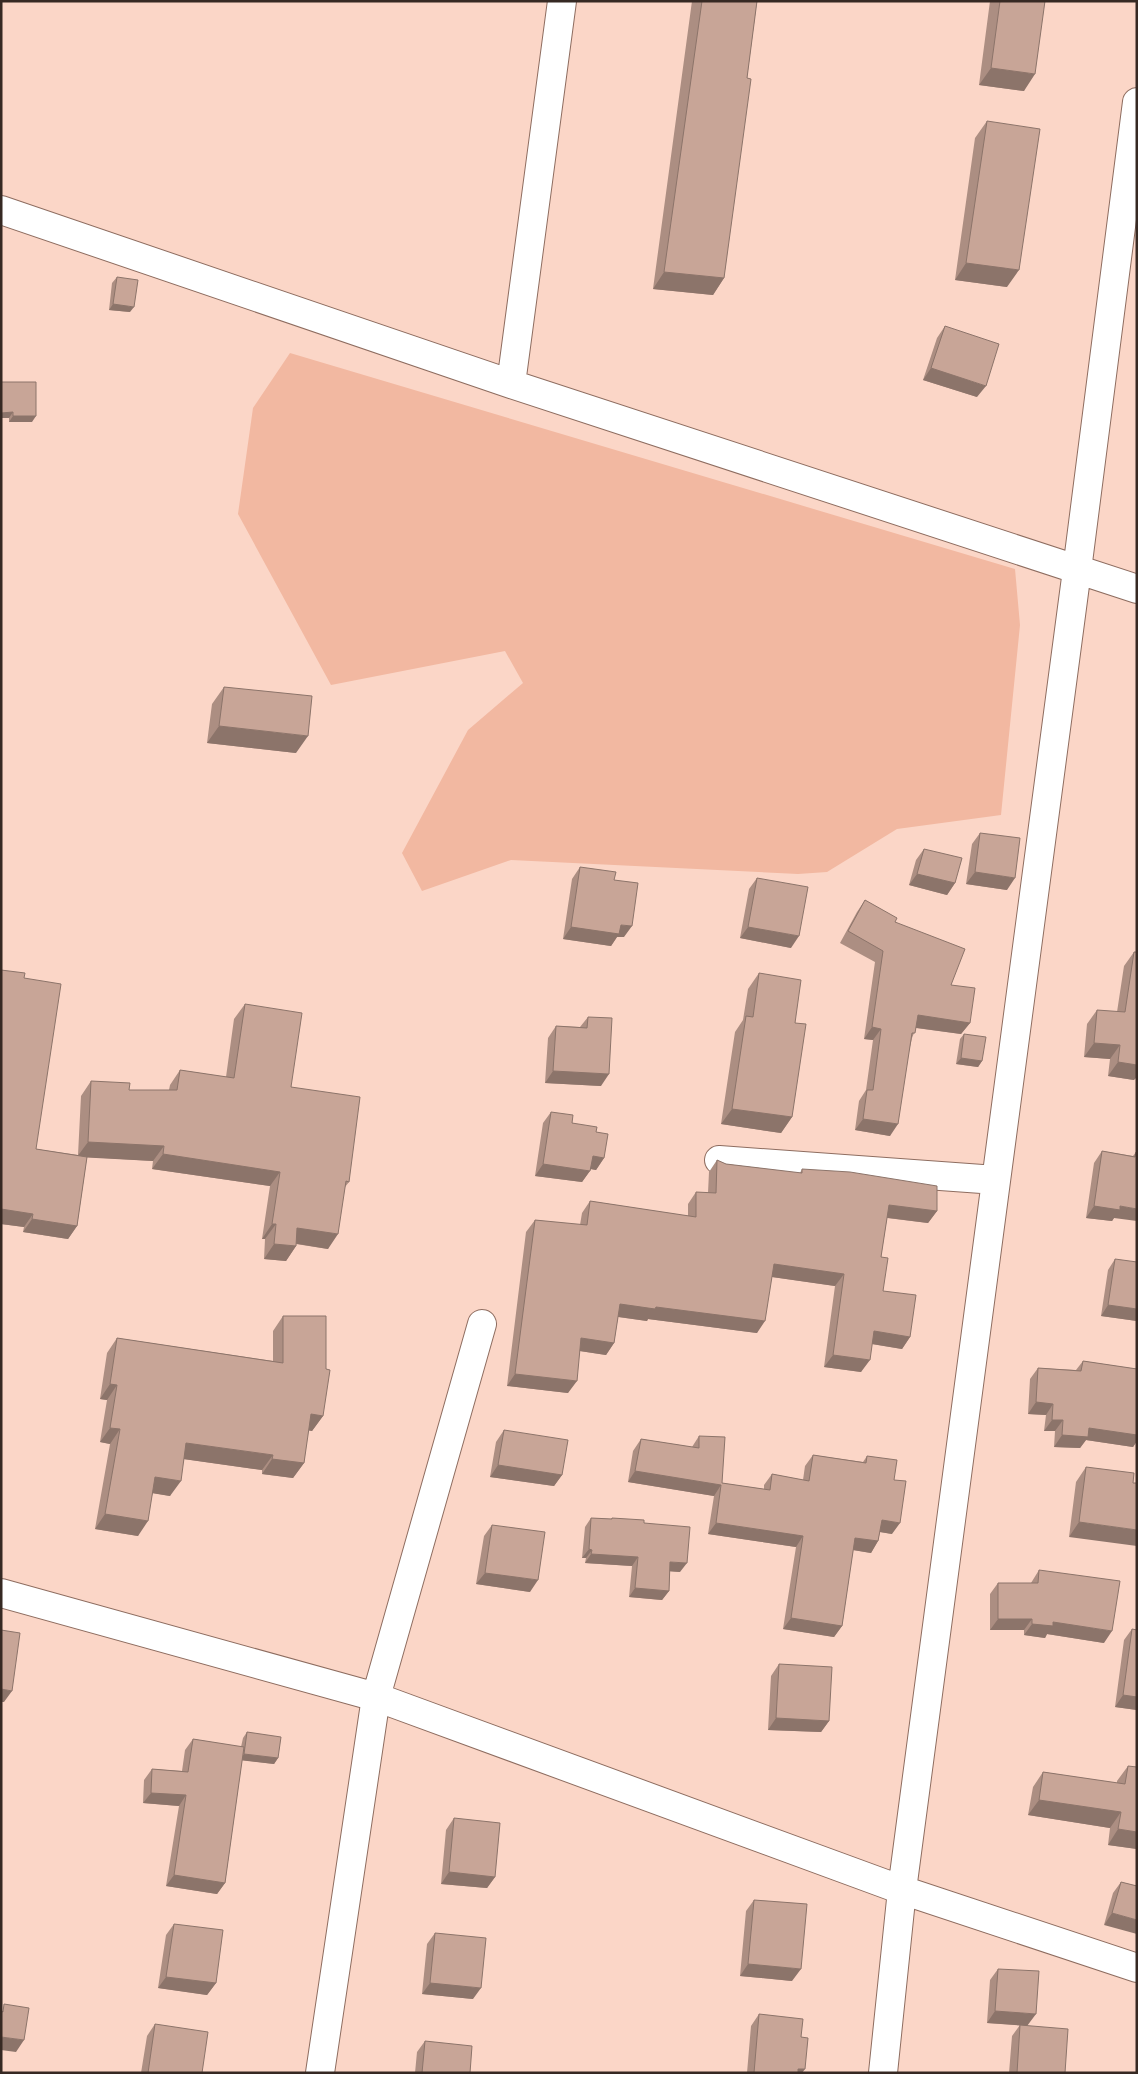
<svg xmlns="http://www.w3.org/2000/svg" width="1138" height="2074" font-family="Commissioner,sans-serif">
	<rect width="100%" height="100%" fill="#fbd6c7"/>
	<path fill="#f2b8a1" d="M290,353L1015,569L1020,625L1001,815L897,829L827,872L798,874L511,860L422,891L402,853L468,730L523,683L505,651L331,685L238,514L253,408Z"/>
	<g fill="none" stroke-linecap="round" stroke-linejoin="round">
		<defs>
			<path id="minor" d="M1,210L511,384L1137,589
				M511,384L562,1
				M719,1160L996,1180
				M1,1593L376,1697L902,1890L1137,1968
				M320,2073L376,1697L482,1324
				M883,2073L902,1890L1077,570L1137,102"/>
		</defs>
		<use href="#minor" stroke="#8e6d60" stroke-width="30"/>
		<use href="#minor" stroke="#fff" stroke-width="28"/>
	</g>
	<path fill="#ac8e82" d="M692,1H757L747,78L724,278L713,295L653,289Z
		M990,1H1045L1024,91L979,85Z
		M987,121L1007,287L955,280L975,138Z
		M117,277L130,312L109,310L112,283Z
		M945,326L977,397L923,380L937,338Z
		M1,382L32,422H9V418H1Z
		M224,687L296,753L207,743L212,704Z
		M980,833L1007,890L966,884L972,844Z
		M924,849L955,883L947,895L909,885L916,860Z
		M580,867L614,880L624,937H617L611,946L563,939L572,879Z
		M757,878L791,948L740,938L749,889Z
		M865,900L895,922L951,985L970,1023L961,1034L916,1028L912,1038L890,1136L855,1130L859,1101L866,1090L873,1040L864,1039L875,962L840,943L857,912Z
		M1134,952V1080L1108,1076L1110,1059L1084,1057L1087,1024L1097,1010L1117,1012L1124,966Z
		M1,970L24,978L36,1149L78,1155L81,1096L91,1081L129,1090H169L170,1085L180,1070L226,1077L234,1019L245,1004L291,1087L349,1182L345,1187L328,1249L296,1244V1246L286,1261L264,1259L265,1239H262L270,1186L152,1169L153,1161L87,1157L77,1226L68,1239L23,1232L24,1227L1,1224Z
		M759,973L795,1023L792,1117L781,1133L721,1124L735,1032L743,1020L748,989Z
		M588,1017L601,1086L545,1083L548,1038L556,1026L580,1027Z
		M964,1034L982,1061L978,1067L956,1064L960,1039Z
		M551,1112L572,1123L596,1132L604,1158L596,1170L591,1169L582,1182L535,1176L543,1123Z
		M1102,1151L1133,1156L1136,1152H1137L1114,1218L1112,1221L1086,1218L1094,1163Z
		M717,1160L726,1164L800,1173L802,1169L937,1211L928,1223L887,1218L881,1257L883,1291L910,1337L902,1349L872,1344L861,1372L824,1367L835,1286L772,1277L757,1333L648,1319L647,1321L618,1317L614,1343L606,1355L580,1351L568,1393L507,1386L526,1232L535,1220L580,1225L582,1213L590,1201L688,1216V1204L696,1192L708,1193L709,1172Z
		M1115,1259L1137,1321L1101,1316L1108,1270Z
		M283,1316L323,1416L312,1431L308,1430L304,1463L293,1478L262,1474V1470L184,1459L170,1496L153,1493L138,1536L95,1529L110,1444L100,1442L107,1400L100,1399L107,1353L117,1338L273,1361V1331Z
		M1083,1361L1137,1369V1441L1133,1447L1086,1440L1080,1448L1054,1447L1055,1431H1044L1046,1415L1028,1414L1030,1379L1038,1368L1076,1370Z
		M504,1430L562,1475L554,1486L490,1477L496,1442Z
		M699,1436L722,1483L764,1489V1485L772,1474L803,1480L805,1466L813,1455L863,1462L867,1456L894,1480L892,1534L880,1532L878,1541L871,1553L853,1550L842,1626L834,1637L783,1629L796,1547L708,1534L714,1496L628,1482L633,1451L641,1439L692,1447Z
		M1086,1467L1133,1483L1069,1537L1076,1482Z
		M591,1518L611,1519L612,1518L644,1523L680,1572L670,1571L669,1591L662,1600L629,1597L632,1566L585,1563L586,1558H582L585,1527Z
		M492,1525L530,1592L476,1584L484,1536Z
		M1039,1570L1104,1643L1047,1634L1045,1638L1024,1635V1630H990V1594L998,1583H1031Z
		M1132,1629L1137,1710L1115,1707L1124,1640Z
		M779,1664L829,1721L821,1732L768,1730L771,1676Z
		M247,1732L278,1758L274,1764L242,1760L225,1883L217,1894L166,1886L179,1806L143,1803L144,1780L152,1769L182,1771L185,1750L193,1739L241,1747L243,1738Z
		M1128,1766L1137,1849L1108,1845L1110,1828L1028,1815L1033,1787L1043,1772L1117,1783V1781Z
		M454,1818L495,1877L487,1888L441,1884L446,1830Z
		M1121,1882L1137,1886L1104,1925L1113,1893Z
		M754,1900L792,1981L740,1976L746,1911Z
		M174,1924L216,1983L207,1995L158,1988L166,1935Z
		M435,1933L473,1999L422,1994L427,1944Z
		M998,1969L1027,2026L1065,2073H1009L1012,2036L1020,2025L987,2023L990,1980Z
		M759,2014L801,2037L802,2073H747L751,2026Z
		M155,2024L202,2073H141L147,2036Z
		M425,2041L470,2073H415L417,2052Z"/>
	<path fill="#8c746a" d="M991,68L1035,74L1024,91L979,85Z
		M966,263L1019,270L1007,287L955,280Z
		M664,272L724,278L713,295L653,289Z
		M113,304L134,307L130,312L109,310Z
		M931,368L986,386L977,397L923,380Z
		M13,412L9,418H1V413Z
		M13,416H36L32,422H9Z
		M219,726L308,736L296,753L207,743Z
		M975,872L1015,878L1007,890L966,884Z
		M917,874L955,883L947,895L909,885Z
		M621,925L632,926L624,937H617L611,946L563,939L571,927Z
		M748,927L799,936L791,948L740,938Z
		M918,1015L970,1023L961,1034L910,1027Z
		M872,1027L881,1029L873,1040L864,1039Z
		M1094,1043L1120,1045L1110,1059L1084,1057Z
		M961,1058L982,1061L978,1067L956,1064Z
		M1118,1062L1137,1065V1077L1134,1080L1108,1076Z
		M553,1071L609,1074L601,1086L545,1083Z
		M732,1109L792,1117L781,1133L721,1124Z
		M863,1119L898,1124L890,1136L855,1130Z
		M88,1142L164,1146L153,1161L77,1157Z
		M163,1154L280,1172L270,1186L152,1169Z
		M593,1156L604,1158L596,1170L585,1168Z
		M543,1164L590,1171L582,1182L535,1176Z
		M889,1205L937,1211L928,1223L881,1217Z
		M1094,1206H1120L1137,1209V1221L1114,1218L1112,1221L1086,1218Z
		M1,1209L33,1214L24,1227L1,1224Z
		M32,1219L77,1226L68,1239L23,1232Z
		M272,1224H276L265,1239H262Z
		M297,1228L338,1234L328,1249L286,1242Z
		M274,1244L296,1246L286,1261L264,1259Z
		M774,1264L844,1274L835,1286L765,1276Z
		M620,1304L656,1307L765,1321L757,1333L648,1319L647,1321L612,1316Z
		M1108,1305L1137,1309V1321L1101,1316Z
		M874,1331L910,1337L902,1349L866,1343Z
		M581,1338L614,1343L606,1355L573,1350Z
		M833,1355L870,1360L861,1372L824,1367Z
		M515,1374L577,1381L568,1393L507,1386Z
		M110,1384L117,1385L107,1400L100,1399Z
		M1036,1402L1053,1404L1046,1415L1028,1414Z
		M311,1414L323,1416L312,1431L300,1429Z
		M1052,1420H1063L1055,1431H1044Z
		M110,1428L120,1429L110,1444L100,1442Z
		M1089,1428L1137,1435V1441L1133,1447L1086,1440L1080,1448L1054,1447L1062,1435Z
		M186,1443L273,1455L262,1470L176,1458Z
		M272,1459L304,1463L293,1478L262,1474Z
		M498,1465L562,1475L554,1486L490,1477Z
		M635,1471L721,1485L714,1496L628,1482Z
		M155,1477L181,1481L170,1496L145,1492Z
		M105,1514L148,1521L138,1536L95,1529Z
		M882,1520L900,1523L892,1534L874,1531Z
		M1079,1522L1137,1530V1546L1069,1537Z
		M716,1523L803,1536L796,1547L708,1534Z
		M855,1538L878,1541L871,1553L847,1549Z
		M589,1549L592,1550L586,1558H582Z
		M591,1554L638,1557L632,1566L585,1563Z
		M670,1562L687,1563L680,1572L664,1571Z
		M485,1573L538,1580L530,1592L476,1584Z
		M635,1588L669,1591L662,1600L629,1597Z
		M791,1618L842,1626L834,1637L783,1629Z
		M998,1619H1032L1024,1630H990Z
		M1053,1622L1112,1631L1104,1643L1047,1634L1045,1638L1024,1635L1032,1624Z
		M1,1689L12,1691L4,1702H1Z
		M1123,1695L1137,1697V1710L1115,1707Z
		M776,1718L829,1721L821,1732L768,1730Z
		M244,1754L278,1758L274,1764L239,1760Z
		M151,1793L186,1795L179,1806L143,1803Z
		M1039,1800L1121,1812L1110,1828L1028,1815Z
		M1118,1829L1137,1832V1849L1108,1845Z
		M449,1872L495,1877L487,1888L441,1884Z
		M174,1875L225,1883L217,1894L166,1886Z
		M1112,1913L1137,1920V1934L1104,1925Z
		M748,1964L801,1969L792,1981L740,1976Z
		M166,1977L216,1983L207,1995L158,1988Z
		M430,1983L481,1988L473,1999L422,1994Z
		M995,2011L1036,2014L1027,2026L987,2023Z
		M1,2037L24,2040L16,2052L1,2050Z
		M798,2069H805L802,2073H796Z"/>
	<path fill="#c8a597" stroke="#8c746a" d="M702,1H757L747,78L751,79L724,278L664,272Z
		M1000,1H1045L1035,74L991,68Z
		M987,121L1040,129L1019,270L966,263Z
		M117,277L138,280L134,307L113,304Z
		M945,326L999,344L986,386L931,368Z
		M1,382H36V416H13V412L1,413Z
		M224,687L312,696L308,736L219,726Z
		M980,833L1020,838L1015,878L975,872Z
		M924,849L962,858L955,883L917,874Z
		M580,867L616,872L614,880L638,883L632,926L621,925L619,934L571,927Z
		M757,878L808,887L799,936L748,927Z
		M865,900L897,918L895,922L965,949L951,985L975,988L970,1023L918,1015L915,1033H912L898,1124L863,1119L867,1090H873L881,1029L872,1027L883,951L848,931Z
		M1134,952H1137V1065L1118,1062L1120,1045L1094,1043L1097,1010L1125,1012Z
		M1,970L25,973L24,978L61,984L36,1149L87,1157L77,1226L32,1219L33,1214L1,1209Z
		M759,973L801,980L795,1023L806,1024L792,1117L732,1109L746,1016L753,1017Z
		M245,1004L302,1013L291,1087L360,1097L349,1182L346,1181L338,1234L297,1228L296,1246L274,1244L276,1224H272L280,1172L163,1154L164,1146L88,1142L91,1081L130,1083L129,1090H177L180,1070L234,1078Z
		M588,1017L612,1018L609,1074L553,1071L556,1026L587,1028Z
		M964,1034L986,1037L982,1061L961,1058Z
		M551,1112L573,1115L572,1123L597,1127L596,1132L608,1134L604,1158L593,1156L590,1171L543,1164Z
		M1102,1151L1135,1157L1136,1152H1137V1209L1120,1206V1210L1094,1206Z
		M717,1160L726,1164L802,1173V1169L850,1172L937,1186V1211L889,1205L881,1257L888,1258L883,1291L916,1295L910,1337L874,1331L870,1360L833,1355L844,1274L774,1264L765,1321L656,1307L655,1309L620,1304L614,1343L581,1338L577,1381L515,1374L535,1220L587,1225L590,1201L696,1217V1192L716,1193Z
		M1115,1259L1137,1262V1309L1108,1305Z
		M283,1316H326V1369L330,1370L323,1416L311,1414L304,1463L272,1459L273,1455L186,1443L181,1481L155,1477L148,1521L105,1514L120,1429L110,1428L117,1385L110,1384L117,1338L283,1363Z
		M1083,1361L1137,1369V1435L1089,1428L1088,1437L1062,1435L1063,1420H1052L1053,1404L1036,1402L1038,1368L1081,1371Z
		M504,1430L568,1440L562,1475L498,1465Z
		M699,1436L725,1437L722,1483L770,1490L772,1474L809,1481L813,1455L866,1463L867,1456L897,1460L894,1480L906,1481L900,1523L882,1520L878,1541L855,1538L842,1626L791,1618L803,1536L716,1523L721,1485L635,1471L641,1439L699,1448Z
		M1086,1467L1134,1473L1133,1483H1137V1530L1079,1522Z
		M591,1518L612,1519V1518L644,1520V1523L690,1527L687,1563L670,1562L669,1591L635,1588L638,1557L591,1554L592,1550L589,1549Z
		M492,1525L545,1532L538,1580L485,1573Z
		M1039,1570L1120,1581L1112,1631L1053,1622V1626L1032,1624V1619H998V1583H1038Z
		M1132,1629L1137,1630V1697L1123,1695Z
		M1,1630L20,1633L12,1691L1,1689Z
		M779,1664L832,1667L829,1721L776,1718Z
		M247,1732L281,1737L278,1758L244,1754Z
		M193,1739L244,1747L225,1883L174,1875L186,1795L151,1793L152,1769L188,1772Z
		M1128,1766L1137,1767V1832L1118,1829L1121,1812L1039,1800L1043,1772L1125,1784Z
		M454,1818L500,1823L495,1877L449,1872Z
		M1121,1882L1137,1886V1920L1112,1913Z
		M754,1900L807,1904L801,1969L748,1964Z
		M174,1924L223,1930L216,1983L166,1977Z
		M435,1933L486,1938L481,1988L430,1983Z
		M998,1969L1039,1971L1036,2014L995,2011Z
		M4,2004L29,2008L24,2040L1,2037V2011L3,2012Z
		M759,2014L803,2019L801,2037L808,2038L805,2069H798V2073H754Z
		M155,2024L208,2032L202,2073H148Z
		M1020,2025L1068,2029L1065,2073H1017Z
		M425,2041L472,2046L470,2073H422Z"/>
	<rect width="1138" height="2074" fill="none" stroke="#362923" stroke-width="5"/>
</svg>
